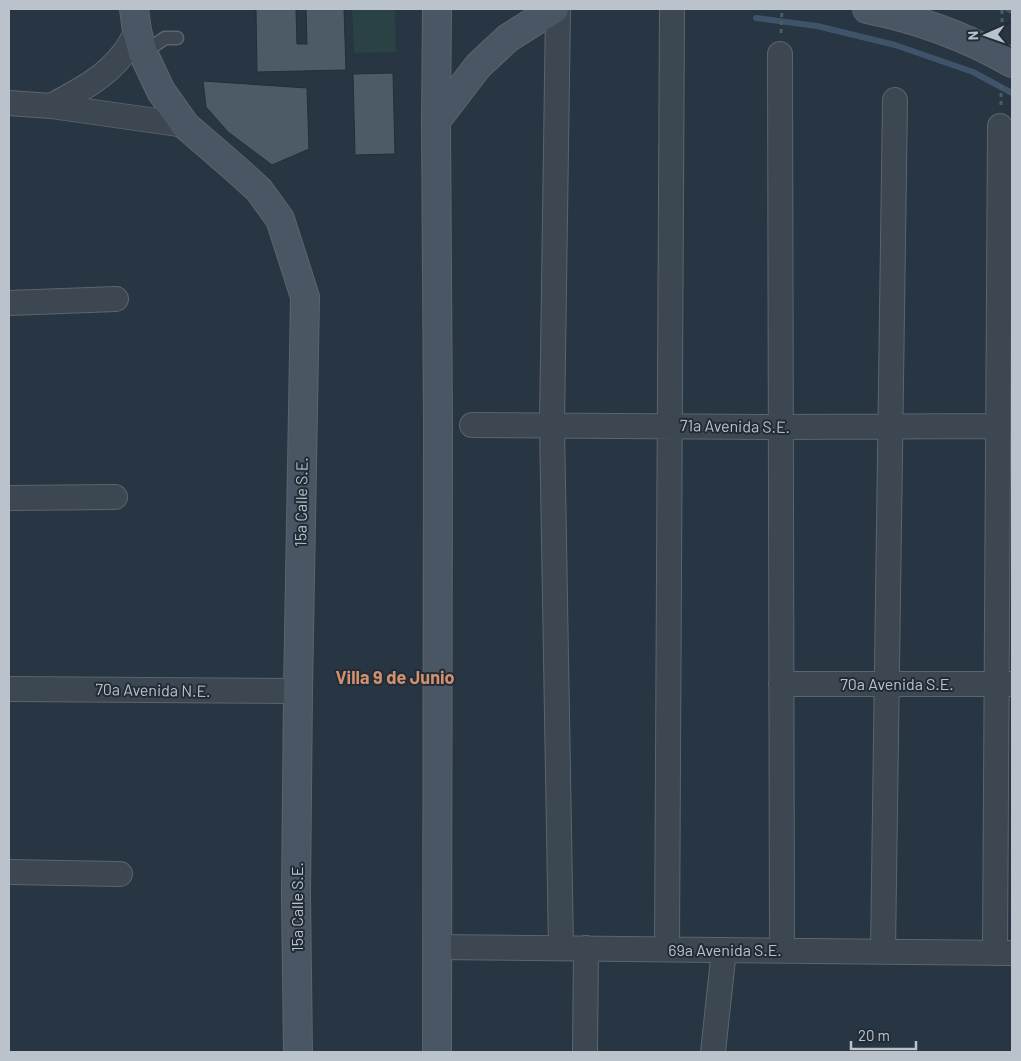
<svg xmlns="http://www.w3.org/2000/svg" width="1021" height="1061" font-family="Barlow,sans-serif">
	<rect width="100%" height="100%" fill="#283542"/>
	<path fill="#2a4243" d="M352,9H395L396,52L354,53Z"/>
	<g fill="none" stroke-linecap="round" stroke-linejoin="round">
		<path stroke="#3f546a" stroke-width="6" d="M1008,9L1012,11
			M756,18L817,26L895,45L973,72L1012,93"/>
	</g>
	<path fill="#4d5b67" stroke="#232e39" d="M256,9H296L297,44H307L306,9H344L346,70L257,72Z
		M393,73L395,154L355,155L353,74Z
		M203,81L307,88L309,149L272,165L228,132L206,107Z"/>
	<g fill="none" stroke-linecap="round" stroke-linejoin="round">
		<defs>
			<path id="lane" d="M143,53L165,38H177"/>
			<path id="street" d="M558,9L552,425L561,948
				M780,54L782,950
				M9,103L51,106L185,125
				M51,106C77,92 105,78 123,54C129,47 133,38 137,31
				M9,303L116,299
				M472,425L780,427L998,426
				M9,498L115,497
				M781,684H1012
				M9,689L298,691
				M9,872L120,874
				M437,947L1012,953
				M667,949L672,9
				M883,951L895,100
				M995,953L1000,126
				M585,1052L586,948
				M713,1052L724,950"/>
			<path id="secondary" d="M134,9L137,31L143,53L161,91L185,125L237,170L259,190L280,219L305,297L298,691L296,895L298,1052
				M867,9C917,19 967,37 1012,63
				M436,121L437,9
				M437,1052L438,425L436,121L478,66L508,38L554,9"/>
		</defs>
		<use href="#lane" stroke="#5b656f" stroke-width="15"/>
		<use href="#street" stroke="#5b656f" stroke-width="26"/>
		<use href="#secondary" stroke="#5b656f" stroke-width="30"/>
		<path stroke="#495e5f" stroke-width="3" stroke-dasharray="4 4" stroke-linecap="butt" d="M1002,30V9
			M781,33L782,9
			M1001,105V84"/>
		<use href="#lane" stroke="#3d4751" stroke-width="12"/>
		<use href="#street" stroke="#3d4751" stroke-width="24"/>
		<use href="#secondary" stroke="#4b5664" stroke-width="28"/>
	</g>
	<g text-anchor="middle" stroke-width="4" stroke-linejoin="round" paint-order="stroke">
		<g font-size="16" fill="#bac2cb" stroke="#212c37">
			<text transform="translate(735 426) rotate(1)" y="6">71a Avenida S.E.</text>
			<text transform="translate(301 502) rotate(-89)" y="6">15a Calle S.E.</text>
			<text x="897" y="690">70a Avenida S.E.</text>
			<text transform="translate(153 690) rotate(1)" y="6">70a Avenida N.E.</text>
			<text transform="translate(297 907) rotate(-90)" y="6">15a Calle S.E.</text>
			<text x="725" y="956">69a Avenida S.E.</text>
		</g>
		<g font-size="18" font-weight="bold" fill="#d1916f" stroke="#212c37">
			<text x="395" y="684">Villa 9 de Junio</text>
		</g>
	</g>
	<rect width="1021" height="1061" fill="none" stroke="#bac2cb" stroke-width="20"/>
	<g transform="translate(986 35) rotate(268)" stroke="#212c37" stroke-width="4" paint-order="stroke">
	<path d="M0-4L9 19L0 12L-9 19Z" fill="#bac2cb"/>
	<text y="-8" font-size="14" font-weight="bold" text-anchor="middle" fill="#bac2cb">N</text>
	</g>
	<path d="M851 1041v8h65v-8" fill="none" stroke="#bac2cb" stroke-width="2.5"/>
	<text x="858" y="1041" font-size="15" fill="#bac2cb" stroke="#212c37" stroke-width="4" paint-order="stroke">20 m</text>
</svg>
